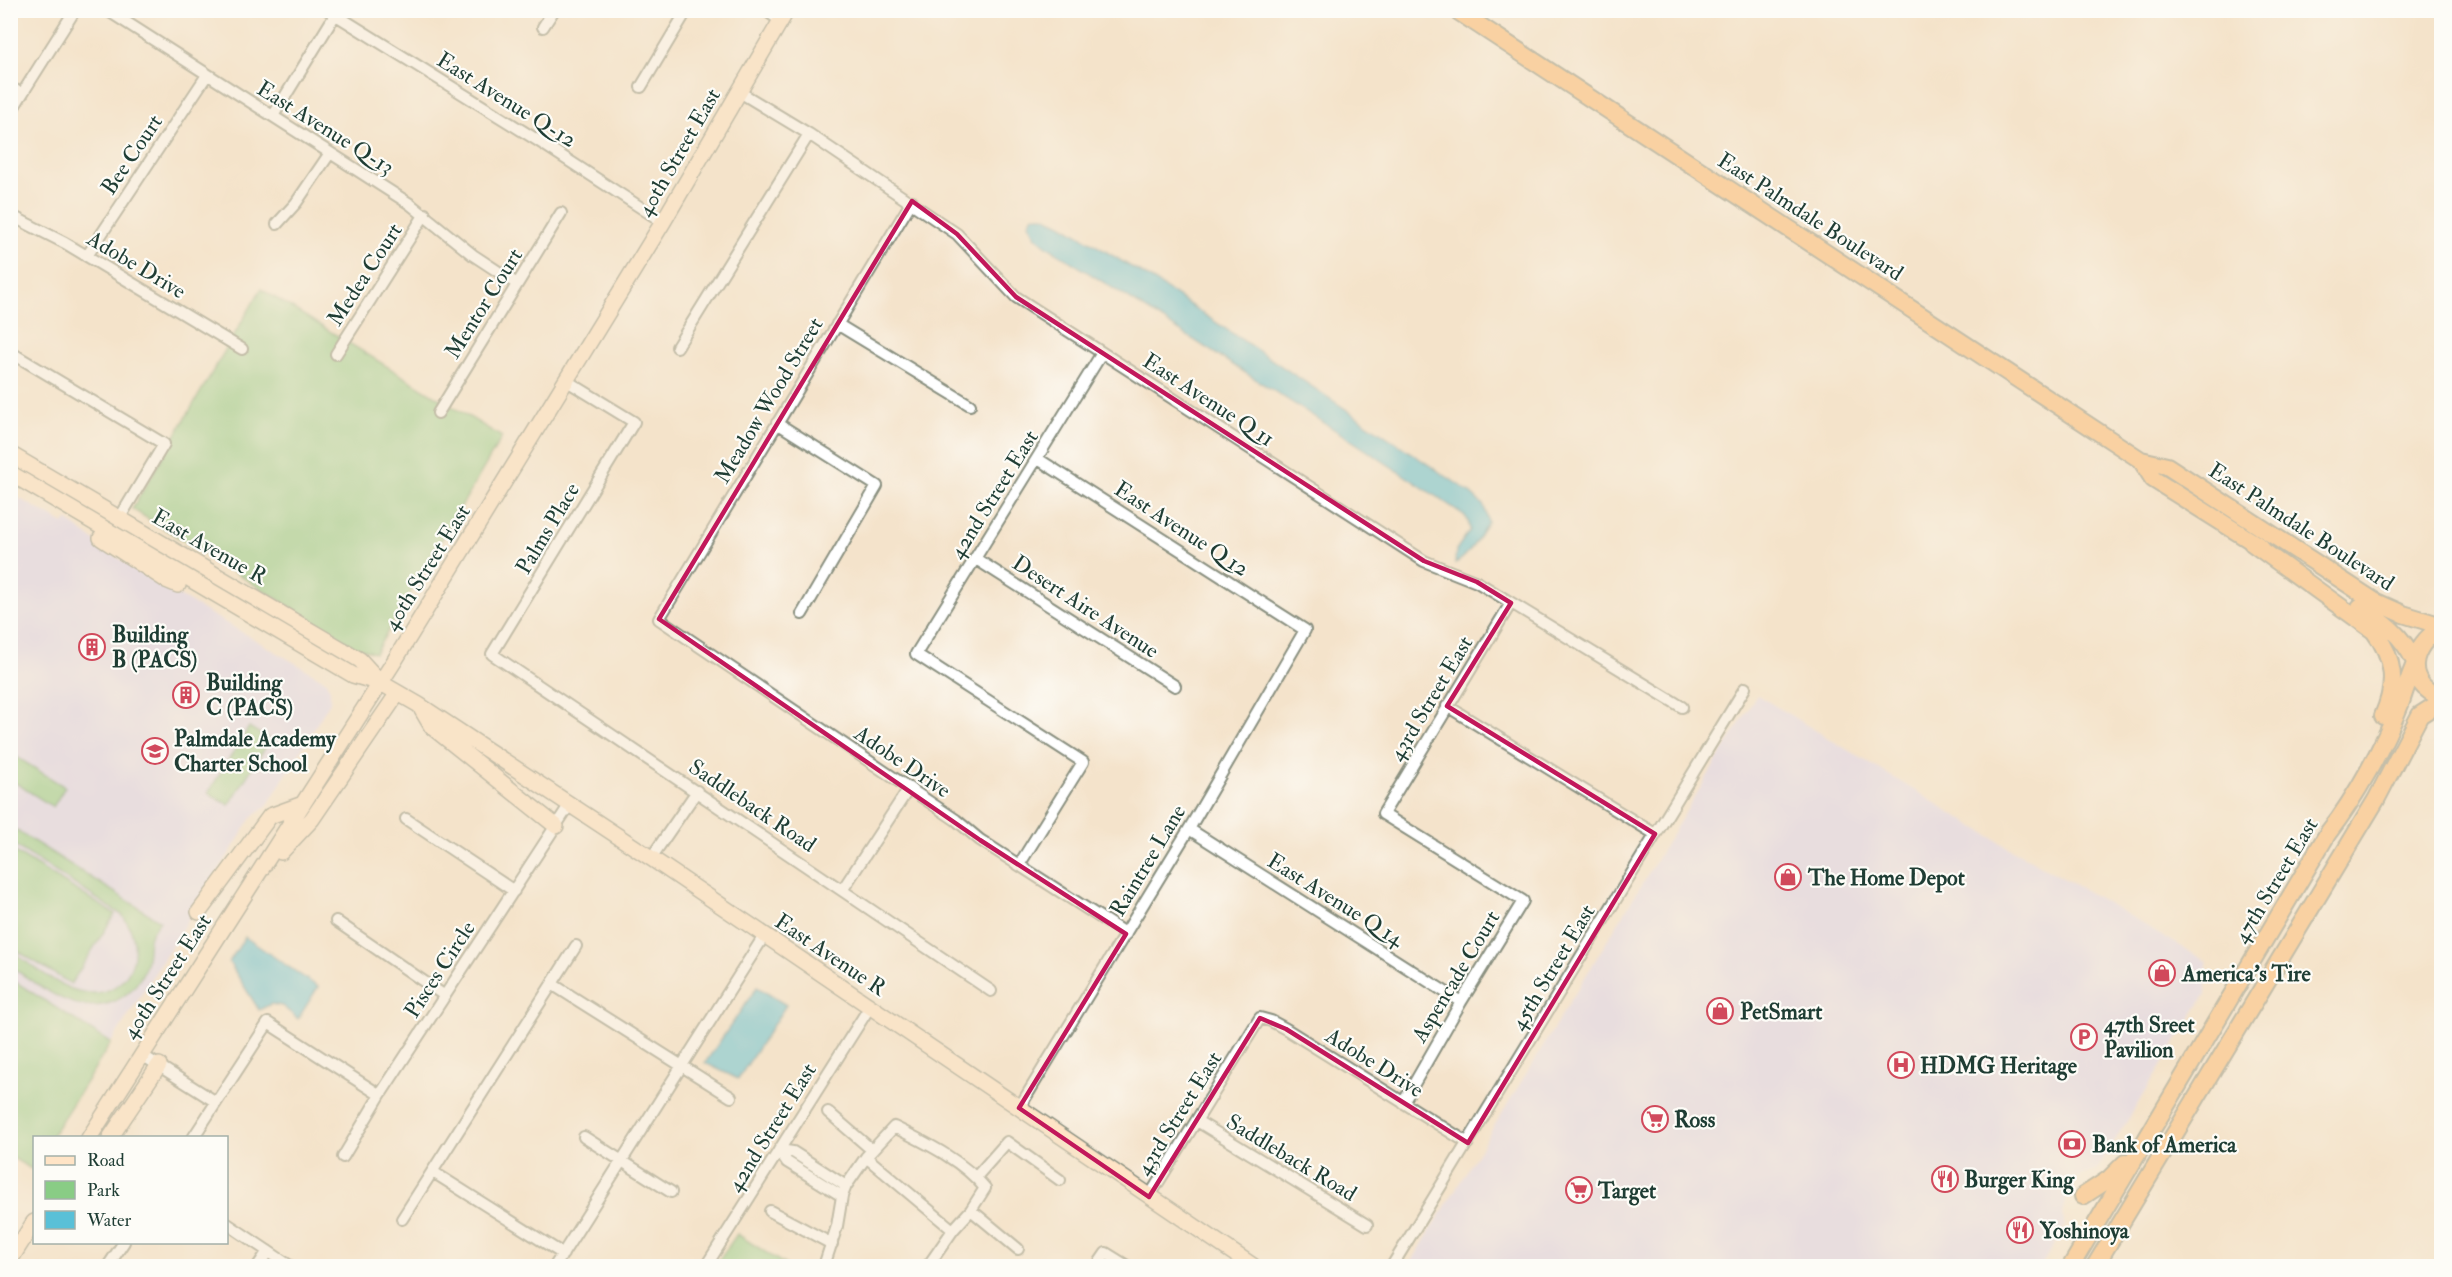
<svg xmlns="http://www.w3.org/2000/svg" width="2452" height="1277" font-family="'IM FELL Double Pica',serif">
	<rect width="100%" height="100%" fill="#fdfcf7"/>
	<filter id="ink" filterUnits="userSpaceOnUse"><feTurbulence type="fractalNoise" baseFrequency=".0167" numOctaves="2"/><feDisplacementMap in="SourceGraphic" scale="12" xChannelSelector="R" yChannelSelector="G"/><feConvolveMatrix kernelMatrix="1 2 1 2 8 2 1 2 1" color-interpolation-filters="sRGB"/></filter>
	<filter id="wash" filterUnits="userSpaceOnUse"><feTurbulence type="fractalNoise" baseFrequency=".008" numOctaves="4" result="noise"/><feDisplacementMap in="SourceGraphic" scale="24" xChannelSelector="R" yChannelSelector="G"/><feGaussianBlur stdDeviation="1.35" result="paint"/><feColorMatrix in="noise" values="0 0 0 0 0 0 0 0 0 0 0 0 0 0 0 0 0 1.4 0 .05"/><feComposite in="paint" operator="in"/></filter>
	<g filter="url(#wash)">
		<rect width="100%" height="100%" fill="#f4e3cb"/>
		<path fill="#dad6f7" d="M10,493L64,524L67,520L115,556L162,586L326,681L330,690V702L267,806L252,817L111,1043L11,979Z
			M1757,695L2016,852L2118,909L2207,962L2206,994L2096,1171L2071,1179L2062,1214L2065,1226L2041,1266H1409Z"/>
		<path fill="#89cc85" stroke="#54845c" stroke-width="1.5" d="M261,289L502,437L375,653L355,647L345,641L132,509Z
			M249,727L270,740L229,805L208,793Z
			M10,753L65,787L53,807L11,780Z
			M11,827L160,921C156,926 149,934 149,941C147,952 149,961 143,972C138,985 127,995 115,1001C76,1018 42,987 11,967V951C30,964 56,985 78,991C126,1004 151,951 122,915L11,843Z
			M10,849L115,914L71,984L11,947Z
			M11,979L111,1043L51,1137L34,1138V1163L31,1169L11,1157Z
			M737,1234L787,1266H715Z"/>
		<path fill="#59c0d7" stroke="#3c7e86" stroke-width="1.5" d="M1033,216H1044L1061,224L1154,281L1468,491L1484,506L1488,522C1479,535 1469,557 1455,563L1456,550L1470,530L1468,520L1464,515L1357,444L1048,247L1036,237L1029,223Z
			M245,937L318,987L298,1019L282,1006L271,1004L259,1010L229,962Z
			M757,987L786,1005L738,1079L705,1063Z"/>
	</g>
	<g filter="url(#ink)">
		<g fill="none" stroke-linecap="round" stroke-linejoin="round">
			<defs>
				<path id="minor" d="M107,10L410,204L473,255L517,284
					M328,10L537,140L663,222
					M765,10L781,21
					M543,27L554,10
					M10,87L22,94
					M641,87L687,10
					M738,91L809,134L957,234L1016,297L1424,561L1477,582L1682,707
					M10,113L75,10
					M273,116L335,15
					M912,201L659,619L956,820L980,840L1126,934
					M10,215L65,243L242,349
					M277,224L296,203L330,153
					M87,256L207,75
					M837,324L970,405
					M677,347L809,134
					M10,352L164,444L119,519
					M336,354L425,214
					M567,381L634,422L492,654L991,991
					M438,413L561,213
					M777,423L877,486L802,614
					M976,559L1175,686
					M1447,706L1655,834
					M406,819L514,891
					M1189,829L1461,1002
					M651,858L697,791
					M1019,865L1083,762L916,654L1102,353
					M843,889L909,788
					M336,921L445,996
					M552,984L731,1097
					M142,1055L216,1102
					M1403,1103L1461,1002L1523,901L1383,814L1511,603
					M1019,1108L1189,829L1305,630L1038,459
					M828,1112L872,1150
					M1197,1121L1367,1225
					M584,1137L671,1192
					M193,1138L268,1023L380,1095
					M343,1157L380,1095L570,804
					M866,1157L953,1230
					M433,1172L563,1254
					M976,1177L1007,1142L1060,1180
					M842,1196L787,1162L779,1150L793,1152L846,1186
					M1149,1197L1260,1018L1271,1021L1286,1029L1468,1143
					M971,1210L1018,1249
					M770,1211L832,1244
					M402,1219L576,946
					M226,1223L290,1266
					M108,1266L124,1242
					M258,1266L268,1251
					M555,1266L764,936
					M706,1266L869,1008
					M824,1266L837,1226L842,1196L846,1186L866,1157L894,1127C926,1143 962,1160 985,1188L971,1210L953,1230L928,1266
					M1097,1266L1106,1253L1127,1266
					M1392,1266L1745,688"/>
				<path id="secondary" d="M10,454L360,660L381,683
					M10,473L353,675L381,683L419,705L651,858L1253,1266
					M101,538L166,580L178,585
					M422,710L432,727L556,826
					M281,852L312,819L398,693
					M199,912L270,816L303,804
					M89,1138L395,660L663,222L787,10
					M110,1138L159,1065
					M10,1260L34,1222"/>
				<path id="trunk" d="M1456,10L2141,460L2167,466L2374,601L2403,614L2442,626
					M2141,460L2153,479L2261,547
					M2252,543L2374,631C2395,659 2397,684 2383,716
					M2360,607C2383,621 2402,635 2414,660
					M2442,627C2410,646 2402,682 2442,698
					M2083,1196L2109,1179L2125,1163
					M2071,1266L2328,833C2357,796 2384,745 2401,702C2405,690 2409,678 2414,666
					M2095,1266L2376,800L2420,715L2442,701"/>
			</defs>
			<use href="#minor" stroke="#8a9080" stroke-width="14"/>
			<use href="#secondary" stroke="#8a9080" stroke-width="18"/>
			<use href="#trunk" stroke="#8a9080" stroke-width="20"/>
			<use href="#minor" stroke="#fff" stroke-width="10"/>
			<use href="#secondary" stroke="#ffe4c6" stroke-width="15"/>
			<use href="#trunk" stroke="#ffbb71" stroke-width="16"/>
		</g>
	</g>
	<path d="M0 0H2452V1277H0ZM912,201L957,234L1016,297L1424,561L1477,582L1511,603L1447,706L1655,834L1468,1143L1286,1029L1260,1018L1149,1197L1019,1108L1126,934L980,840L659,619Z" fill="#f4e3cb" fill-opacity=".55" fill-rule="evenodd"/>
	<path fill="none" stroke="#c2185b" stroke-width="4.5" stroke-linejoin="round" d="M912,201L957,234L1016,297L1424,561L1477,582L1511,603L1447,706L1655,834L1468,1143L1286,1029L1260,1018L1149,1197L1019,1108L1126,934L980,840L659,619Z"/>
	<defs>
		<symbol id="building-ring" viewBox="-11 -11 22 22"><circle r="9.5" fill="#fdfcf7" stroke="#d1495b" stroke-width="1.5"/><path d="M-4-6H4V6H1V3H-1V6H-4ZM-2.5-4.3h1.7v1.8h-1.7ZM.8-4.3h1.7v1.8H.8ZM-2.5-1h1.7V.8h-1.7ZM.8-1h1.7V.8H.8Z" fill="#d1495b"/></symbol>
		<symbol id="school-ring" viewBox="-11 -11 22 22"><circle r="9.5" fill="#fdfcf7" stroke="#d1495b" stroke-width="1.5"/><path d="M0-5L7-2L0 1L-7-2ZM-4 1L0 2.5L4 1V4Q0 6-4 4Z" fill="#d1495b"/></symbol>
		<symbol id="shop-ring" viewBox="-11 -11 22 22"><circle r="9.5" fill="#fdfcf7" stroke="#d1495b" stroke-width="1.5"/><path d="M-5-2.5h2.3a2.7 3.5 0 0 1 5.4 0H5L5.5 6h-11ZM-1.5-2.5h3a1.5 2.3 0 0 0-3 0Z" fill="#d1495b"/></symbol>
		<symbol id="parking-ring" viewBox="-11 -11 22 22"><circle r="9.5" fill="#fdfcf7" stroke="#d1495b" stroke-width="1.5"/><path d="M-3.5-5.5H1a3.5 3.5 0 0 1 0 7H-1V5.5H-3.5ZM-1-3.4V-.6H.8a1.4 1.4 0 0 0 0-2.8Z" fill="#d1495b"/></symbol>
		<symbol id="hospital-ring" viewBox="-11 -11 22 22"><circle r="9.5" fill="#fdfcf7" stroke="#d1495b" stroke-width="1.5"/><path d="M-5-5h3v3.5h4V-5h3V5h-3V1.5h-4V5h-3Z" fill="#d1495b"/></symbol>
		<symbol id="supermarket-ring" viewBox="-11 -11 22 22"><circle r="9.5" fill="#fdfcf7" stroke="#d1495b" stroke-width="1.5"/><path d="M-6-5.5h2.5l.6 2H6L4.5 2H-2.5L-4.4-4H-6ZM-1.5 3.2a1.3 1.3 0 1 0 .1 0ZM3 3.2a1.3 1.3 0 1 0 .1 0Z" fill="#d1495b"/></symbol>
		<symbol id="bank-ring" viewBox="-11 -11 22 22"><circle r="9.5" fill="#fdfcf7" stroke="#d1495b" stroke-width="1.5"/><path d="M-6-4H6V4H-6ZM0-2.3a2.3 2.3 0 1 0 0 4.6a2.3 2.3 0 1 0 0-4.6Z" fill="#d1495b"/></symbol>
		<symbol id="restaurant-ring" viewBox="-11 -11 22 22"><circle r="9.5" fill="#fdfcf7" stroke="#d1495b" stroke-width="1.5"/><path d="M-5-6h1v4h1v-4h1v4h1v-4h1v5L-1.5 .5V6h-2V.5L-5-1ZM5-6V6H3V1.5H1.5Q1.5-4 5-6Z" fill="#d1495b"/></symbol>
	</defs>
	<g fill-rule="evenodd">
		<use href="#building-ring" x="77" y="632" width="30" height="30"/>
		<use href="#building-ring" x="171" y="680" width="30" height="30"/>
		<use href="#school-ring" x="140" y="736" width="30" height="30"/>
		<use href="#shop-ring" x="1773" y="862" width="30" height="30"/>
		<use href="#shop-ring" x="2147" y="958" width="30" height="30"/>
		<use href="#shop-ring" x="1705" y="996" width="30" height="30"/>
		<use href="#parking-ring" x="2069" y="1022" width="30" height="30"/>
		<use href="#hospital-ring" x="1886" y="1050" width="30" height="30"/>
		<use href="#supermarket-ring" x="1640" y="1104" width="30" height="30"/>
		<use href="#bank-ring" x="2057" y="1129" width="30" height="30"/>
		<use href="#restaurant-ring" x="1930" y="1164" width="30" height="30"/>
		<use href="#supermarket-ring" x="1564" y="1175" width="30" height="30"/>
		<use href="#restaurant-ring" x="2005" y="1215" width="30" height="30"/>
	</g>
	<g text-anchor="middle" stroke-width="4.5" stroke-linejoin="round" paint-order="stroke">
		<g font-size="22" fill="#1f3d34" stroke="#fdfcf7">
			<text transform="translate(507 99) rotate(32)" y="8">East Avenue Q-12</text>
			<text transform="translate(326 127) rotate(32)" y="8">East Avenue Q-13</text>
			<text transform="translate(678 152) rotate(-60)" y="8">40th Street East</text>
			<text transform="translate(131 154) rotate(-56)" y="8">Bee Court</text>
			<text transform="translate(1811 216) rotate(33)" y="8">East Palmdale Boulevard</text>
			<text transform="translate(137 264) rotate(31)" y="8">Adobe Drive</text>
			<text transform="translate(364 274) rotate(-57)" y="8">Medea Court</text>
			<text transform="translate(483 303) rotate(-58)" y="8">Mentor Court</text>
			<text transform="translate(1209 399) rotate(33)" y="8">East Avenue Q 11</text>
			<text transform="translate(768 400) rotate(-59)" y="8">Meadow Wood Street</text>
			<text transform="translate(993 494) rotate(-58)" y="8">42nd Street East</text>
			<text transform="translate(2302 526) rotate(33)" y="8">East Palmdale Boulevard</text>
			<text transform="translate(547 528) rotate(-59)" y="8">Palms Place</text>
			<text transform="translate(1182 528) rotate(33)" y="8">East Avenue Q 12</text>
			<text transform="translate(210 546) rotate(30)" y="8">East Avenue R</text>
			<text transform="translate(426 567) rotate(-58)" y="8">40th Street East</text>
			<text transform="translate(1086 606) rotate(33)" y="8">Desert Aire Avenue</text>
			<text transform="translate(1430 698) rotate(-59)" y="8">43rd Street East</text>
			<text transform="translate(903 761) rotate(34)" y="8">Adobe Drive</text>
			<text transform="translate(753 805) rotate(34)" y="8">Saddleback Road</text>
			<text transform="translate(1147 860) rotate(-59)" y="8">Raintree Lane</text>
			<text transform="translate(2275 880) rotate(-59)" y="8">47th Street East</text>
			<text transform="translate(1336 899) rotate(32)" y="8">East Avenue Q 14</text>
			<text transform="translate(831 954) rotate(34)" y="8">East Avenue R</text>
			<text transform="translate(1552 967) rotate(-59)" y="8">45th Street East</text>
			<text transform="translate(439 969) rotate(-57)" y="8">Pisces Circle</text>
			<text transform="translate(166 976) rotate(-57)" y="8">40th Street East</text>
			<text transform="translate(1455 976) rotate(-59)" y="8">Aspencade Court</text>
			<text transform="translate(1375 1062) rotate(32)" y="8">Adobe Drive</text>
			<text transform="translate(1178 1113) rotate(-58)" y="8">43rd Street East</text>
			<text transform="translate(771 1127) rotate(-58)" y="8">42nd Street East</text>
			<text transform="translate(1292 1157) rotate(31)" y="8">Saddleback Road</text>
		</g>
		<g font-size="22" font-weight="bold" fill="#1f3d34" stroke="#fdfcf7" text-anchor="start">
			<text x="112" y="642">Building<tspan x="112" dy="25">B (PACS)</tspan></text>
			<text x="206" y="690">Building<tspan x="206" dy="25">C (PACS)</tspan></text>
			<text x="174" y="746">Palmdale Academy<tspan x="174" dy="25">Charter School</tspan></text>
			<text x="1808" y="885">The Home Depot</text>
			<text x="2182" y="981">America's Tire</text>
			<text x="1740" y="1019">PetSmart</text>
			<text x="2104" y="1032">47th Sreet<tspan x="2104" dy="25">Pavilion</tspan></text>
			<text x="1920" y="1073">HDMG Heritage</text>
			<text x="1674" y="1127">Ross</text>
			<text x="2092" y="1152">Bank of America</text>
			<text x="1964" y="1187">Burger King</text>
			<text x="1598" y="1198">Target</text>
			<text x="2040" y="1238">Yoshinoya</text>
		</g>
	</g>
	<rect width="2452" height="1277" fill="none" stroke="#fdfcf7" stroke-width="36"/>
	<rect x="33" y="1136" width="195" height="108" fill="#fdfcf7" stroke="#a4b0a9" stroke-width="1.5"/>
	<rect x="45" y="1156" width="30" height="9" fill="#ffe4c6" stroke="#a4b0a9" stroke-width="1.5"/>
	<text x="87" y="1166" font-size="18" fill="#1f3d34">Road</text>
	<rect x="45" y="1181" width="30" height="18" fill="#89cc85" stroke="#a4b0a9" stroke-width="1.5"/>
	<text x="87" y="1196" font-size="18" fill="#1f3d34">Park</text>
	<rect x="45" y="1211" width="30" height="18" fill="#59c0d7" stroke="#a4b0a9" stroke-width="1.5"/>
	<text x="87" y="1226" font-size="18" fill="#1f3d34">Water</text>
</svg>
